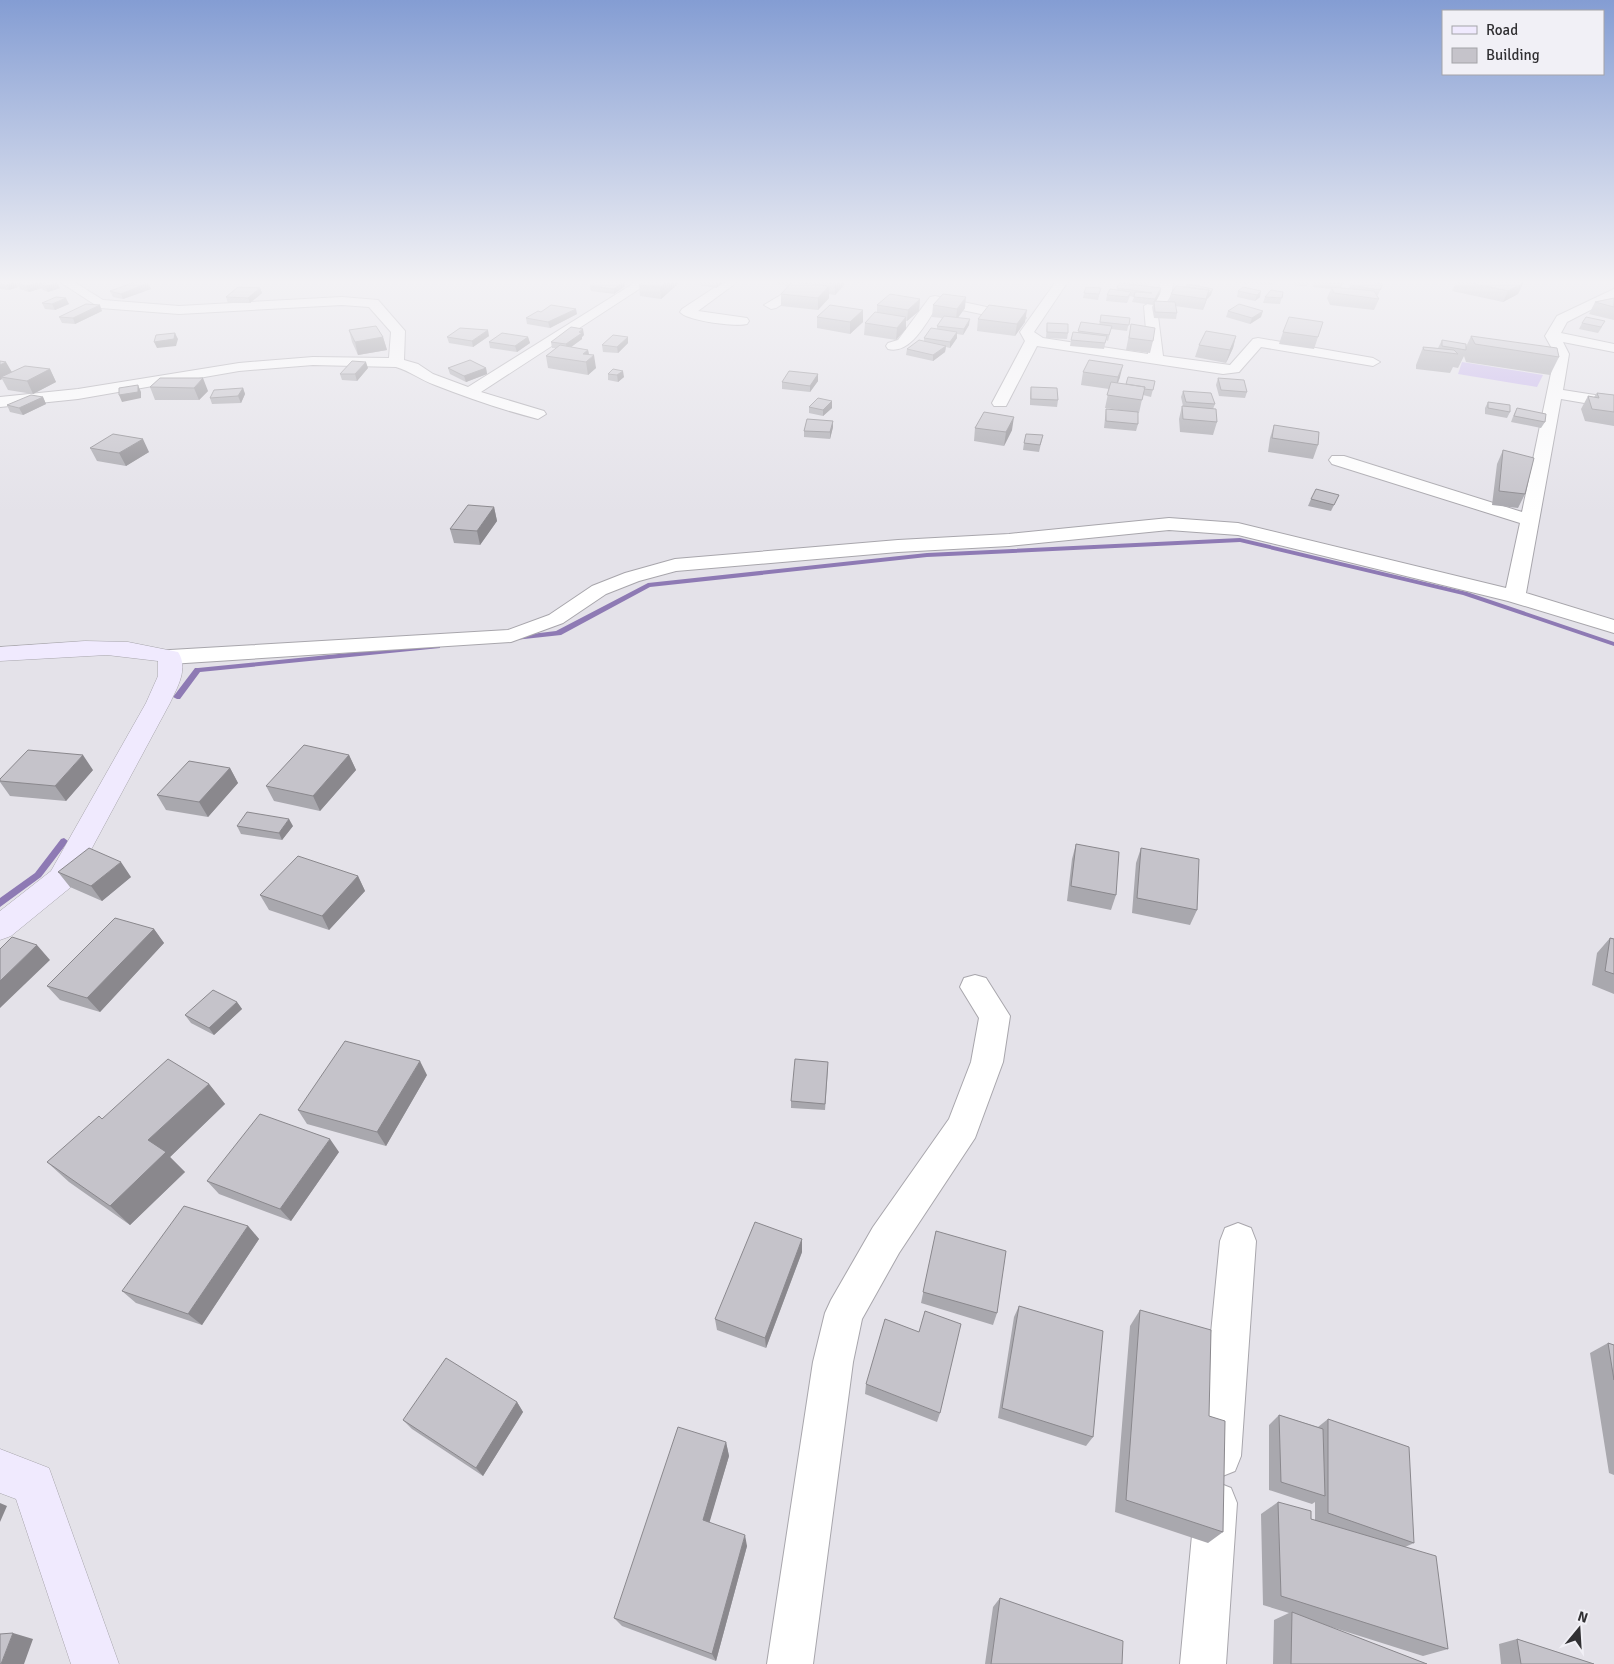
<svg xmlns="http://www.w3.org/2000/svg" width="1614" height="1664" font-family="Signika,sans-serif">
	<rect width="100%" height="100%" fill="#e4e2e9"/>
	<path fill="#c6b4ec" d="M1462,362L1543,375L1537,387L1458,374Z"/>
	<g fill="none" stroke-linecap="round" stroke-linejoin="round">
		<path fill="#8e7ab4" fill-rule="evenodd" d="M1240,538L1467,592L1614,642V646L1463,595L1240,542L927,557L650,587L561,635L515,640L511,638L515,636L556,631L648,583L927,553Z
			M437,644H440V648L200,672L180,699H177L173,697L195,668H198Z
			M64,838L68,841L67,843L41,877L0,907V898L35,873L61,839Z"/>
		<defs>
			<path id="street" d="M57,280H71L103,300L179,306L342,297L378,300L405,331L404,360L418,364L433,374L468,387L639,280H653L481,392L544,411L546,414L538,419C503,410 468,398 435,385C421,380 410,371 396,367L313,365L239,371L78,399L0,407V397L78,389L239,363L313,357L389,358L391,332L369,307L342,305L179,314L100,308Z
				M726,280H740L698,311L747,318L749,321L747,324C736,327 687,321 680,312L682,309Z
				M806,280H821L776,308L771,309L764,305Z
				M1057,280H1069L1034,332L1043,338L1148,354L1144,306L1157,298L1161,280H1173C1173,292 1170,304 1157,308L1163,356L1230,365L1253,339L1258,338L1373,358L1380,362L1373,366L1261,347L1239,372L1223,374L1037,346L1006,406H994L992,403L1025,341L1020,332Z
				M1326,280H1345L1346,281L1340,285L1327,283Z
				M1614,289V298L1567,322L1561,333L1614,344V352L1563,342L1569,354L1563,390L1614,398V408L1561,399L1526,593L1614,620V633L1508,601L1238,535L1169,530L1009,546L898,552L676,571L639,581L606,594L563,623L511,642L170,664L162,662L159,657L162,652L170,650L508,630L549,615L592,586L625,573L675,559L898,540L1009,534L1169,518L1238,523L1506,588L1520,523L1332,464L1329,460L1332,456H1344L1522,512L1555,354L1545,336L1557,316Z
				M935,296L1019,314L1026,318L1019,322L938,305C927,321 911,355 888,349L886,346L888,343L898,340L930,297Z
				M975,975L986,978L1010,1016L1003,1062L975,1138L899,1253L862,1319L853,1362L813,1664H767L813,1362L825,1313L831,1300L873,1227L949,1119L971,1062L979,1018L960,987L964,978Z
				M1238,1223L1251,1228L1256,1241L1241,1456L1235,1471L1220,1477L1205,1471L1199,1456L1220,1241L1225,1228Z
				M1216,1482L1231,1488L1237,1503L1226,1664H1180L1195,1503L1201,1488Z"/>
			<path id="secondary" d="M85,641L128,642L178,652C189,668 177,688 170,703L71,887L11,936L0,940V911L51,871L146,703L158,676V661L107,655L0,661V647Z
				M0,1449L49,1468L119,1664H71L16,1499L0,1493Z"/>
		</defs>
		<use href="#street" stroke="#a8a6ac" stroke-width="2"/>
		<use href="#secondary" stroke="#a8a6ac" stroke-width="1"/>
		<use href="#street" fill="#fff" fill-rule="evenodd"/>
		<use href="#secondary" fill="#f0eafe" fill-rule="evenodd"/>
	</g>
	<path fill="#a9a8ae" d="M47,280L48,282L60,288L48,292L43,290L42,288L29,292L20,289L17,283Z
		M150,280H180L150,281Z
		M645,280H678V284L661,299L640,296L639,285Z
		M698,280H728L716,288L699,285Z
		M778,280H803V281L802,283L806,284V280H867L863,283L845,281V284L835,295L829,294V298L818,310L781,306V294L789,286L778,284Z
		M1086,280H1109L1107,283Z
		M1122,280H1150L1148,287L1161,288L1160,294L1156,301L1169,302L1171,294L1211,295L1207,299L1203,310L1175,306L1177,313L1176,319L1154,318L1152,307L1153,305L1132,302L1134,297L1130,296L1127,303L1106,301L1107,295L1117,290L1121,283Z
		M1198,280H1212L1211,283L1198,282Z
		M1226,280H1249L1248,284L1225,281Z
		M1252,280H1275L1273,285L1251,283Z
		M1293,280H1309L1307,286L1292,285Z
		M1315,280L1342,284L1341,288H1349L1350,285L1383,284L1378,295H1377L1379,299L1374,310L1330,305L1327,298L1331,289L1313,287Z
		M1372,280H1397L1396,282Z
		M1457,280L1523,283L1518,294L1503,302L1452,291Z
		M624,281L625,286L614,294L591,291L590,286Z
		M0,282L18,287L9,290L0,289Z
		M1243,287L1260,297L1255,301L1237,297L1238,291Z
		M260,288L262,293L250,303H228L226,297Z
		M1101,288L1098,300L1083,298L1084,293Z
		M151,289L123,299L113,297L110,291Z
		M1283,292L1280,304L1263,303L1265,297Z
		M1614,298V320L1589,314L1595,302Z
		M920,299L919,311L907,321H906V329L896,340L864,335L865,323L877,313V305Z
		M42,303L69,304L55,310L45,309Z
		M933,305L965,308L958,318L969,325L963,335L957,334V338L950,348L946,347L945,352L933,361L906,355L907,349L924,341V338L937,329V326L942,318L932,317Z
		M863,310V322L850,334L817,328V317Z
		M102,311L75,324L62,323L59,317Z
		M1228,311L1261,317L1250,324L1226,317Z
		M577,314L550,328L527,324L526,318Z
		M1101,315L1130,318L1127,331L1111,329L1108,341L1106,340L1104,349L1070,346L1071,340L1078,333L1081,322L1099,325Z
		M978,319L1025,322L1015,336L977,331Z
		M1323,322L1314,349L1279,344L1283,332Z
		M1047,323L1068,333L1067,339L1046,338Z
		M1582,323L1602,327L1598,333L1579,329Z
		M1131,324L1153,341L1150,353L1126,350Z
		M349,330L383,337L387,350L358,355L352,342Z
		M584,335L582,337V339L571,347L588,350L589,355L596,368L588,375L548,368L546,356L556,348H552L551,342Z
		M489,336L473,347L449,343L447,337Z
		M1236,336L1233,348L1226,363L1195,357L1199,345Z
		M1471,336L1559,357L1550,375L1466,362L1464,356L1458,368L1453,367L1450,373L1416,369V365L1423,347L1438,348L1442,340L1466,347Z
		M528,337L530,343L517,352L490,348L489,342Z
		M628,343L618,353L603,352L602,345Z
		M0,361L12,372L50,369L56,382L33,394L8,390L2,379L0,380Z
		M368,368L357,381L342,380L340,374Z
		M448,368H486L487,374L466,382L450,374Z
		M613,369L624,377L618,382L608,380V374Z
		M1083,372L1120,377L1118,383L1126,384L1155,381L1151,397L1143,395L1139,413L1105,408L1109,389L1081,385Z
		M818,374V381L810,392L782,389V382Z
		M160,378L208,391L199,400H155L150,387Z
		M1218,378L1247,392L1245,398L1219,396L1216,385Z
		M1031,387L1058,400L1057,407L1030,405V393Z
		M243,388L245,394L241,403L212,404L210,398Z
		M1183,391L1215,404L1213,409L1217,422L1213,435L1180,432L1179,419L1182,406H1183L1181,397Z
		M1597,393L1614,395V426L1585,421L1581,409L1588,396L1594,397Z
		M43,397L46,404L23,415L10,412L7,405Z
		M832,401V408L823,416L809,413V407Z
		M1488,402L1510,412L1507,418L1485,414V408Z
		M1517,408L1545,422L1541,428L1511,422L1514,414Z
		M1106,409L1138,424L1136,431L1104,428Z
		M833,421V427L830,439L804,437V431Z
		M1274,425L1318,445L1313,459L1268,452L1270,438Z
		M975,428L1012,430L1004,446L974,441Z
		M1043,435L1039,452L1023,450L1024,443Z
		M90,448L149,452L126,466L97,461Z
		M1503,450L1525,494L1518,508L1492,505L1497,464Z
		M1339,495L1331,511L1308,506L1311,499Z
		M494,507L497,521L480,545L454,543L450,529Z
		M349,755L356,770L320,811L274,801L266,786Z
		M230,768L238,783L208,817L166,810L157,795Z
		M93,770L66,801L10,796L0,782V779Z
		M237,826H293L282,840L241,834Z
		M1076,844L1116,895L1111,910L1067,901L1072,859Z
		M1141,848L1197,910L1190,925L1132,913L1136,863Z
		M58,872L131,877L102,901L70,887Z
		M358,876L365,891L329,930L269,910L260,895Z
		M154,929L164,943L100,1012L60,1000L47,986Z
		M1610,938L1614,939V994L1592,985L1597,953Z
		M237,1002L242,1009L214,1035L191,1023L185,1015Z
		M828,1068L825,1110L791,1108V1101Z
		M427,1075L386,1146L307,1124L298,1110Z
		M209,1084L225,1104L170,1157L185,1172L130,1225L69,1182L47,1162L102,1119Z
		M339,1152L291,1221L219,1194L207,1181Z
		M248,1226L259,1239L202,1325L136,1303L122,1291Z
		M936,1231L997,1313L993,1325L921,1303Z
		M802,1239V1252L766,1348L717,1330L715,1319Z
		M1019,1306L1093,1437L1086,1446L998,1418L1014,1317Z
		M1140,1310L1209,1416L1223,1532L1208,1543L1115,1512L1130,1326Z
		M1608,1343L1614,1345V1475L1609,1473L1590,1353Z
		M866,1384L940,1413L937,1422L865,1394Z
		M517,1402L523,1412L483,1476L412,1429L403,1420Z
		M1279,1415L1318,1427L1328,1419L1414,1543L1405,1547L1448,1649L1423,1656L1325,1625L1427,1664H1273L1274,1620L1289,1613L1263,1605L1261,1514L1278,1502L1311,1519L1315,1520V1502L1312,1504L1269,1490V1425Z
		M726,1442L729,1456L709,1522L747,1546L716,1661L622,1626L614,1618Z
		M1000,1598L1122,1664H985L993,1607Z
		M1517,1639L1594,1664H1501L1499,1644Z"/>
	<path fill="#8a888d" d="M47,280L50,285L57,283L60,288L48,292L45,286L40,284L42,288L29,292L26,286Z
		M669,280H678V284L661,299L660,287Z
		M720,280H728L716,288V282Z
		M800,280H803V281L799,287V281Z
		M839,280H845V284L835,295V284Z
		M15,281L18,287L9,290L6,285Z
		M624,281L625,286L614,294V289Z
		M148,283L151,289L123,299L121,294Z
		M1523,283L1518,294L1503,302L1508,291Z
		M829,286V298L818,310V298Z
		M260,288L262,293L250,303L248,298Z
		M1161,288L1160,294L1154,305L1155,299Z
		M1213,289L1211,295L1207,299L1203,310L1206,299L1209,290Z
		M1261,291L1260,297L1255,301L1257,295Z
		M966,297L965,308L956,320L957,309Z
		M66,298L69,304L55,310L52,304Z
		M920,299L919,311L907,321L908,310Z
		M100,305L102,311L75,324L73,318Z
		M576,309L577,314L550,328L548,322Z
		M863,310V322L850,334V322Z
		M1027,310L1025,322L1015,336L1017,324Z
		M1263,311L1261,317L1250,324L1252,318Z
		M906,317V329L896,340L897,328Z
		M970,319L969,325L963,335L964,329Z
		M583,329L584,335L582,337V339L567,350L566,344Z
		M488,330L489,336L473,347L472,341Z
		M957,332V338L950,348V342Z
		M175,333L178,339L176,346L157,348L154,342Z
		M1236,336L1233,348L1226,363L1230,350Z
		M383,337L387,350L358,355L355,342Z
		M528,337L530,343L517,352L515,346Z
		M628,337V343L618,353L617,347Z
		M946,346L945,352L933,361V355Z
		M588,350L590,359L594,355L596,368L588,375L586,362L583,354Z
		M6,362L13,374L1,377L2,379L0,380V365Z
		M366,362L368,368L357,381L355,374Z
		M1123,365L1120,377L1115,390L1118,377Z
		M486,368L487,374L466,382L464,376Z
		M50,369L56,382L33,394L27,381Z
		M623,371L624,377L618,382L617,375Z
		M818,374V381L810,392V386Z
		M203,378L208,391L199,400L194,388Z
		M138,385L141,392V398L122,402L119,395Z
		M243,388L245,394L241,403L238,396Z
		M43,397L46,404L23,415L19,408Z
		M832,401V408L823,416V410Z
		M1014,417L1012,430L1004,446L1006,432Z
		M833,421V427L830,439V432Z
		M143,439L149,452L126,466L119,453Z
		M494,507L497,521L480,545L477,531Z
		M83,755L93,770L66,801L55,786Z
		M349,755L356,770L320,811L313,796Z
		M230,768L238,783L208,817L199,802Z
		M289,819L293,826L282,840L279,833Z
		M121,862L131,877L102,901L91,886Z
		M358,876L365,891L329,930L322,916Z
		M154,929L164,943L100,1012L87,998Z
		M37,945L50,960L0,1008V981Z
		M237,1002L242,1009L214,1035L209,1028Z
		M420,1061L427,1075L386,1146L377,1132Z
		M209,1084L225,1104L170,1157L185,1172L130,1225L110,1206L148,1140Z
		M330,1139L339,1152L291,1221L280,1209Z
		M248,1226L259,1239L202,1325L188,1314Z
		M802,1239V1252L766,1348L765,1338Z
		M517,1402L523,1412L483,1476L476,1468Z
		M726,1442L729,1456L707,1531L703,1520Z
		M0,1503L7,1506L0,1522Z
		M745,1535L747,1546L716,1661L712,1654Z
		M13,1633L33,1639L24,1664H1Z"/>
	<path fill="#c5c3ca" stroke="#8a888d" d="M6,280L15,281L6,285L0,284V282Z
		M29,280H46L26,286L17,283Z
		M599,280H615L624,281L614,289L590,286Z
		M645,280H669L660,287L639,285Z
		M698,280H720L716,282Z
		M786,280H800L799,281Z
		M806,280H839L835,284Z
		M1315,280H1330L1343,281L1342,284L1315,282Z
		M1354,280H1358L1383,284L1380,290L1350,285Z
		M1457,280H1508L1523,283L1508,291Z
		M53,281L57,283L45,286L40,284Z
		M138,281L148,283L121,294L110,291Z
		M792,282L829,286L818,298L781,294Z
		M1119,283L1161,288L1155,299L1134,297L1135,292L1152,293L1117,288Z
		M1188,284L1213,289L1208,294L1209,290L1186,287Z
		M1176,286L1209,290L1206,299L1171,294Z
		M238,287L260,288L248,298L226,297Z
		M1086,287L1101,288L1099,294L1084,293Z
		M1243,287L1261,291L1257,295L1238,291Z
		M1331,287L1374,291L1379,299L1334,293Z
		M1110,289L1131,292L1128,297L1107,295Z
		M1271,290L1283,292L1282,298L1265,297Z
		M890,294L920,299L908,310L877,305Z
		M943,294L966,297L957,309L933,305Z
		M56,297L66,298L52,304L42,303Z
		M1614,298V307L1595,302Z
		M1154,301L1175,302L1177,313L1155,312Z
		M86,304L100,305L73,318L59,317Z
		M1239,304L1263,311L1252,318L1228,311Z
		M551,305L576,309L548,322L526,318L538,311L541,312Z
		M830,305L863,310L850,322L817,317Z
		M989,305L1027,310L1017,324L978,319Z
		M875,312L906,317L897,328L865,323Z
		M1101,315L1130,318L1129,325L1100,322Z
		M944,316L970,319L964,329L937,326Z
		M1289,317L1323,322L1318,337L1283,332Z
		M1586,317L1605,321L1601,327L1582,323Z
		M1081,322L1112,326L1109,335L1078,331Z
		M1047,323L1068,324V333L1047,332Z
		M1131,324L1155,328L1153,341L1129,338Z
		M376,326L383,337L355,342L349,330Z
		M571,327L583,329L579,332L582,333L566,344L551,342Z
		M460,328L488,330L472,341L447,337Z
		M931,328L957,332L950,342L924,338Z
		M1206,331L1236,336L1230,350L1199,345Z
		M1073,332L1107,336L1105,343L1071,340Z
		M175,333L174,339L154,342L156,335Z
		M502,333L528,337L515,346L489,342Z
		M613,335L628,337L617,347L602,345Z
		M1471,336L1557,348L1559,357L1475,344Z
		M919,340L946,346L933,355L907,349Z
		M1442,340L1466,344V350L1442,346Z
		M560,345L588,350L583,354L594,355L586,362L546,356Z
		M1423,347L1454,350L1458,354L1424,350Z
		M470,360L486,368L464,376L448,368Z
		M1089,360L1123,365L1118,377L1083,372Z
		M0,361L6,362L0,365Z
		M352,361L366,362L355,374H340Z
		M25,366L50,369L27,381L1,377Z
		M613,369L623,371L617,375L608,374Z
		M789,371L818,374L810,386L782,382Z
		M1128,377L1155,381L1153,390L1144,389L1145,387L1126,384Z
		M160,378H203L194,388L150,387Z
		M1218,378L1244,380L1247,392L1221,390Z
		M1111,382L1145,387L1142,400L1107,395Z
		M138,385V392L119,395V388Z
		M1031,387L1057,388L1058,400L1031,399Z
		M243,388L238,396L210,398L214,390Z
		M1183,391L1211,393L1215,404L1186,402Z
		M1597,393L1614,395V412L1592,409L1588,396L1599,398Z
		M31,395L43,397L19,408L7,405Z
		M818,398L832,401L823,410L809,407Z
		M1488,402L1510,405V412L1488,408Z
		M1182,406L1216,409L1217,422L1183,419Z
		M1517,408L1546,414L1545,422L1514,416Z
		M1106,409L1138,412V424L1106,421Z
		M984,412L1014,417L1006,432L975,428Z
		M807,419L833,421L830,432L804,431Z
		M1274,425L1319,432L1318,445L1272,438Z
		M113,434L143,439L119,453L90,448Z
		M1026,434L1043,435L1040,445L1024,443Z
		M1503,450L1534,458L1525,494L1499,491Z
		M1316,489L1339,495L1334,505L1311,499Z
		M468,505L494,507L477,531L450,529Z
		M304,745L349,755L313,796L266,786Z
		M28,750L83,755L55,786L0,781V779Z
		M189,761L230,768L199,802L157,795Z
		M247,812L289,819L279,833L237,826Z
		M1076,844L1119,852L1116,895L1071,886Z
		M89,848L121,862L91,886L58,872Z
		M1141,848L1199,859L1197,910L1137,898Z
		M298,856L358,876L322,916L260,895Z
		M115,918L154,929L87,998L47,986Z
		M12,937L37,945L0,981V949Z
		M1610,938L1614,939V974L1605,971Z
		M213,990L237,1002L209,1028L185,1015Z
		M345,1041L420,1061L377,1132L298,1110Z
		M168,1059L209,1084L148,1140L166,1152L110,1206L47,1162L99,1116L102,1119Z
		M795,1059L828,1062L825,1104L791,1101Z
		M260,1114L330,1139L280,1209L207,1181Z
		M184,1206L248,1226L188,1314L122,1291Z
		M755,1222L802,1239L765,1338L715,1319Z
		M936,1231L1006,1251L997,1313L923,1292Z
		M1019,1306L1103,1331L1093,1437L1002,1408Z
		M1140,1310L1211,1330L1209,1416L1225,1421L1223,1532L1126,1500Z
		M925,1311L961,1324L940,1413L866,1384L885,1319L919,1332Z
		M1608,1343L1614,1345V1380Z
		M446,1358L517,1402L476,1468L403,1420Z
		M1279,1415L1323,1429L1325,1496L1281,1482Z
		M1328,1419L1409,1447L1414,1543L1328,1513Z
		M678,1427L726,1442L703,1520L745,1535L712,1654L614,1618Z
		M1278,1502L1311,1511V1519L1436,1556L1448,1649L1281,1596Z
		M1000,1598L1123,1641L1122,1664H991Z
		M1292,1612L1427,1664H1291Z
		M13,1633L1,1664H0V1634Z
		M1517,1639L1594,1664H1521Z"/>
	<linearGradient id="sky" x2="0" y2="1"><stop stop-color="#849dd3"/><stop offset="0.55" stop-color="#f3f2f5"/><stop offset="1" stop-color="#f3f2f5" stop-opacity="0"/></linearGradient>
	<rect width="1614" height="513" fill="url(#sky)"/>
	<rect x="1442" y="10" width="162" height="65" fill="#f1f0f6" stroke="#a4a3a8"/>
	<rect x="1452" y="26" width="25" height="8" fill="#f0eafe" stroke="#a4a3a8"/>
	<text x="1486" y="35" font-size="15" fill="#313033">Road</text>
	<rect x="1452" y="48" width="25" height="15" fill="#c5c3ca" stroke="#a4a3a8"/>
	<text x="1486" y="60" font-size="15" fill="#313033">Building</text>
	<g transform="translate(1579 1629) rotate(18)" stroke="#f1f0f6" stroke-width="4" paint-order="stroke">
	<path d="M0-4L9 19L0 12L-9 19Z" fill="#313033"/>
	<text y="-8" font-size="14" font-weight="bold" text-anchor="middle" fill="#313033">N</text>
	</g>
</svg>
